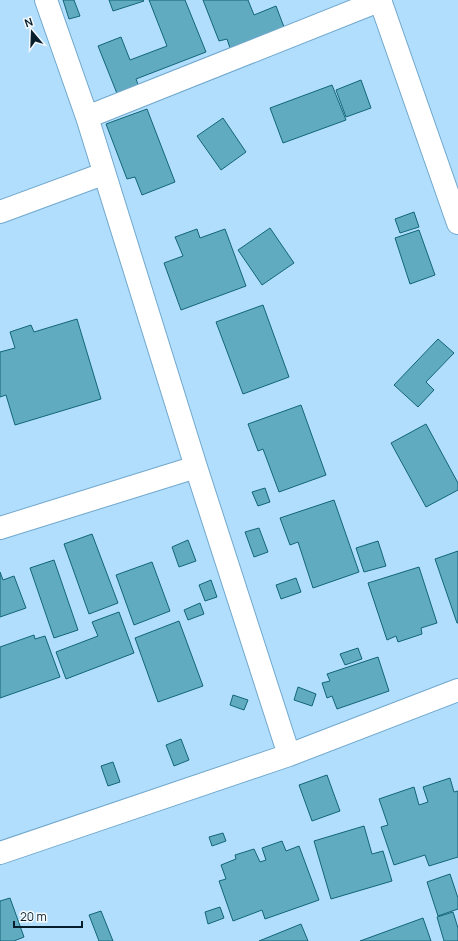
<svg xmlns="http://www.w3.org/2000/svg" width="458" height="941" font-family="Manrope,sans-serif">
	<rect width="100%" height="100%" fill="#b1defd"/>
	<path fill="#61abc0" stroke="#12657a" d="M63,0H74L80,16L69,19Z
		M109,0H143L144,1L113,11Z
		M149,0H185L206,52L136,79L139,87L118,96L98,46L121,37L130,60L167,46Z
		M203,0H248L254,15L276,6L284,27L230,48L227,39L219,41Z
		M361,80L371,108L346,117L336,90Z
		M332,85L346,120L283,143L270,108Z
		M147,109L175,182L142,195L135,177L127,179L106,124Z
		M223,118L246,152L221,170L197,136Z
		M414,212L419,227L400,233L395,219Z
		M270,228L294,263L262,285L238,250Z
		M197,229L200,238L225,229L246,286L181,310L164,263L183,256L175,237Z
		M419,230L435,275L410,284L395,238Z
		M263,305L289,377L243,394L216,322Z
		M77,319L101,399L15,425L6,395L0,397V352L15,348L10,332L31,325L34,332Z
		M438,339L454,353L426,382L434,390L418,407L394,385Z
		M301,405L326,475L279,492L263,449L258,451L248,424Z
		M426,424L458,483V490L426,507L391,443Z
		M265,488L270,502L258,506L252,492Z
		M334,500L359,572L313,588L298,542L290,545L280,518Z
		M259,528L268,552L254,557L245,532Z
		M92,534L118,603L89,614L64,544Z
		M188,540L196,561L179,567L172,547Z
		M378,541L386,566L364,572L356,548Z
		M458,551V623H457L435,559Z
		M54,560L78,630L54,638L30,568Z
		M152,562L170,611L134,625L116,575Z
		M419,567L437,623L421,628L422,634L398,642L396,636L387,640L368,583Z
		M0,572L3,580L14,576L26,608L0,617Z
		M296,578L301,592L281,599L276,585Z
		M211,580L217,597L205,601L199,585Z
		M200,603L204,614L188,620L184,610Z
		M119,612L134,653L66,679L56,652L98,636L92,622Z
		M179,621L203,686L158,702L135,638Z
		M34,635L35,639L45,636L60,677L0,698V647Z
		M358,648L362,659L345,665L340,654Z
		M378,657L389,691L337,709L332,696L327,698L322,683L330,681L327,674Z
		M298,687L316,694L312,706L294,700Z
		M233,695L248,700L244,710L230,705Z
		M181,739L189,760L174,766L166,745Z
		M113,762L120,782L108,786L101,766Z
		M327,775L340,811L312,821L299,785Z
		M450,778L454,792L458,791V857L429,866L425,855L394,865L381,827L388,825L379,799L414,787L419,805L428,802L423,787Z
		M364,826L372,854L383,851L392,881L331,899L314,841Z
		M223,833L226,841L212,846L209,837Z
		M282,841L286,851L299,846L319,900L265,919L262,910L233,921L219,881L226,879L221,865L236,859L235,855L254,849L260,862L266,860L262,848Z
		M450,874L458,898V909L438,916L427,882Z
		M10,898L24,937L14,941H0V901Z
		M220,907L224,918L208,924L205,912Z
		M101,911L113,941H99L89,915Z
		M453,912L458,928V941H444L437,917Z
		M423,918L431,941H360Z
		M301,924L308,941H259Z"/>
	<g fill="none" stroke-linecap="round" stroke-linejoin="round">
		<defs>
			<path id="minor" d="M46,0L87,117L196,467L289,755
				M380,0L458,223
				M87,117L381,0
				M0,212L103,174
				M0,528L196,467
				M0,853L289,755L458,690"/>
		</defs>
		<use href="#minor" stroke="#71a8cd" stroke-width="24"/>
		<use href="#minor" stroke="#fff" stroke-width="22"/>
	</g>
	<g transform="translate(32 32) rotate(341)" stroke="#f3f9fd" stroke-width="3" paint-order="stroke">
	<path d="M0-3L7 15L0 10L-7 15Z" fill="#071e2c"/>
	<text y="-6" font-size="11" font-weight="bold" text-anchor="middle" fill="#071e2c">N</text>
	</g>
	<path d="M14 921v6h68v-6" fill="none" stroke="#071e2c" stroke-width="2"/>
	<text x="20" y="921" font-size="12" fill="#071e2c" stroke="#f3f9fd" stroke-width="3" paint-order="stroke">20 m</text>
</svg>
